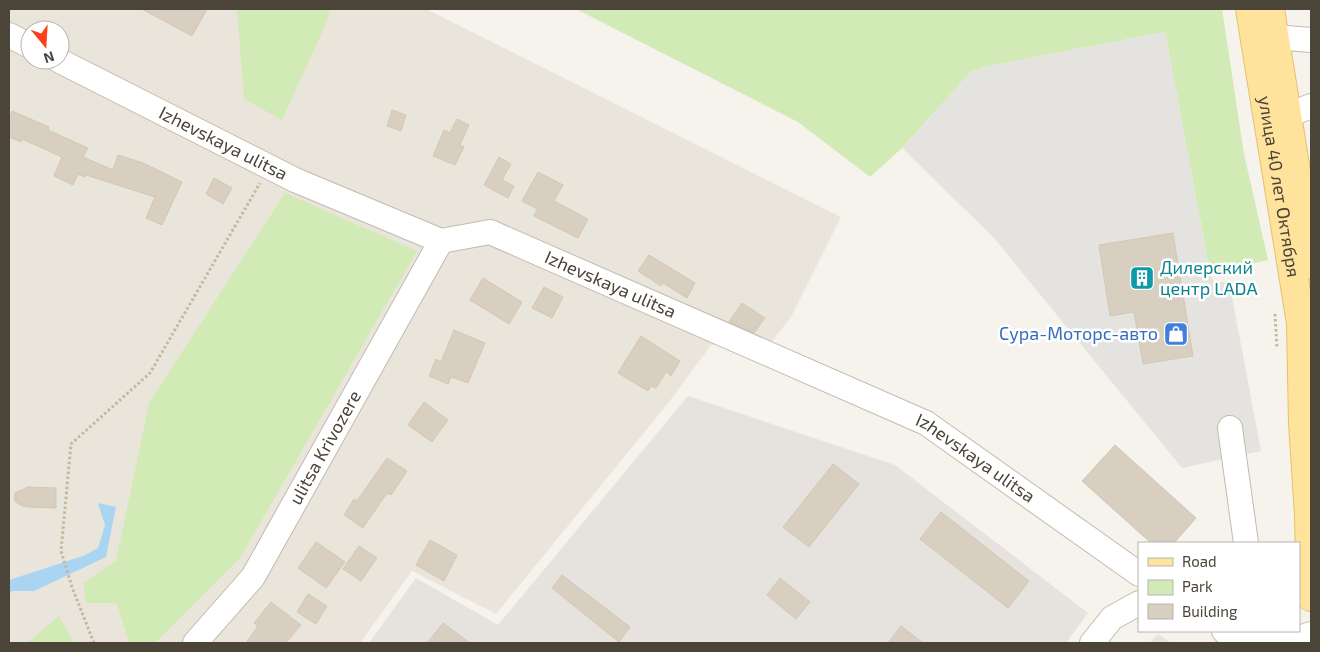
<svg xmlns="http://www.w3.org/2000/svg" width="1320" height="652" font-family="'Exo 2',sans-serif">
	<rect width="100%" height="100%" fill="#f6f3ec"/>
	<path fill="#eae5da" fill-rule="evenodd" d="M9,9H426L841,217L791,317L769,345H711L669,402L496,614L412,571L360,643H9ZM30,30H60V60H30Z"/>
	<path fill="#e6e2dd" d="M688,396L895,465L1088,613L1066,643H369L416,578L498,625Z
		M1158,634L1171,643H1150Z"/>
	<path fill="#d2eab5" d="M237,9H330L327,21L282,120L244,99Z
		M576,9H1222L1244,154L1268,260L1210,273L1165,32L989,66L971,72L902,148L870,177L798,122Z
		M285,193L417,251L240,558L155,643H129L117,603H86L83,583L116,561L149,403Z
		M59,616L74,643H27Z"/>
	<path fill="#e5e3e0" fill-rule="evenodd" d="M1165,32L1210,273L1215,283L1229,281L1261,451L1182,468L994,238L902,148L971,72L989,66ZM1173,233L1192,356L1143,364L1134,312L1110,315L1099,245Z"/>
	<path fill="#a9d4f2" d="M98,503L116,507L106,557L34,591H13L9,593V580L83,556L98,548L105,525Z"/>
	<path fill="#d8cfc1" stroke="#d3c7b4" d="M142,9H207L192,36Z
		M392,110L406,115L401,131L387,126Z
		M12,111L49,127L48,130L88,148L83,157L113,170L118,155L143,163L182,182L162,225L146,218L155,197L86,175L85,177L78,174L73,185L54,176L62,157L22,139L21,142L9,137V119Z
		M457,119L469,125L460,145L464,147L455,165L433,156L444,130L450,133Z
		M499,157L511,164L502,180L514,186L508,198L484,185Z
		M538,172L563,185L554,201L588,219L578,238L534,216L537,209L522,201Z
		M214,178L232,188L223,204L206,194Z
		M1173,233L1193,356L1143,364L1134,312L1110,316L1099,245Z
		M649,255L695,283L687,298L663,283L661,286L638,271Z
		M483,278L522,302L509,324L470,300Z
		M544,287L563,297L552,318L532,308Z
		M742,303L765,318L754,333L729,322Z
		M454,330L485,343L468,383L451,377L448,384L429,376L436,359L441,362Z
		M641,336L680,361L671,376L666,372L656,388L651,386L648,391L618,373Z
		M424,402L448,420L432,442L408,425Z
		M1115,445L1196,518L1174,543H1151L1082,481Z
		M387,458L407,471L391,495L387,493L363,528L344,515L354,499L357,501Z
		M833,464L859,484L809,547L783,527Z
		M28,487L56,488V508L27,507L20,505L14,500L15,493Z
		M941,512L1029,581L1008,608L920,539Z
		M430,540L457,555L444,581L416,565Z
		M316,542L345,562L326,588L298,568Z
		M359,546L377,558L361,581L343,569Z
		M562,575L630,627L619,642L552,588Z
		M780,578L810,602L796,619L767,595Z
		M308,594L327,606L316,624L297,612Z
		M271,602L301,625L286,643H246L258,626L254,623Z
		M443,623L470,643H427Z
		M901,626L923,643H888Z"/>
	<g fill="none" stroke-linecap="round" stroke-linejoin="round">
		<defs>
			<g id="minor">
				<path d="M9,35L30,46"/>
				<path d="M1274,37L1311,40"/>
				<path id="s1" d="M58,60L295,180L441,241L490,232L926,423L1139,574"/>
				<path d="M1286,116L1311,106"/>
				<path d="M1230,428L1246,543"/>
				<path d="M1224,631L1227,633L1274,643"/>
				<path id="s2" d="M195,643L253,577L441,241"/>
				<path d="M1092,643L1112,618L1139,603"/>
				<path d="M1284,643L1311,634"/>
			</g>
			<g id="major">
				<path id="s3" d="M1250,9L1301,323L1303,423L1309,515L1311,597"/>
				<path d="M1270,9L1311,265"/>
			</g>
		</defs>
		<use href="#minor" stroke="#c2bbae" stroke-width="26"/>
		<use href="#major" stroke="#e6c16a" stroke-width="30"/>
		<path stroke="#c4b79f" stroke-width="3" stroke-dasharray="2.5 2.5" stroke-linecap="butt" d="M1275,314L1277,348
			M94,643L72,587L61,551L71,444L150,373L260,183"/>
		<use href="#minor" stroke="#fff" stroke-width="24"/>
		<use href="#major" stroke="#ffe39c" stroke-width="28"/>
	</g>
	<defs>
		<symbol id="building-square" viewBox="-11 -11 22 22"><rect x="-9" y="-9" width="18" height="18" rx="4" fill="#0f9aa8" stroke="#fff"/><path d="M-4-6H4V6H1V3H-1V6H-4ZM-2.5-4.3h1.7v1.8h-1.7ZM.8-4.3h1.7v1.8H.8ZM-2.5-1h1.7V.8h-1.7ZM.8-1h1.7V.8H.8Z" fill="#fff"/></symbol>
		<symbol id="shop-square" viewBox="-11 -11 22 22"><rect x="-9" y="-9" width="18" height="18" rx="4" fill="#3f7fe0" stroke="#fff"/><path d="M-5-2.5h2.3a2.7 3.5 0 0 1 5.4 0H5L5.5 6h-11ZM-1.5-2.5h3a1.5 2.3 0 0 0-3 0Z" fill="#fff"/></symbol>
	</defs>
	<g fill-rule="evenodd">
		<use href="#building-square" x="1128" y="264" width="28" height="28"/>
		<use href="#shop-square" x="1162" y="320" width="28" height="28"/>
	</g>
	<g text-anchor="middle" stroke-width="5" stroke-linejoin="round" paint-order="stroke">
		<g font-size="18" fill="#4b4439" stroke="#fff">
			<text dy="6" stroke="none"><textPath href="#s1" startOffset="185">Izhevskaya ulitsa</textPath></text>
			<text dy="6" stroke="none"><textPath href="#s3" startOffset="180">улица 40 лет Октября</textPath></text>
			<text dy="6" stroke="none"><textPath href="#s1" startOffset="605">Izhevskaya ulitsa</textPath></text>
			<text dy="6" stroke="none"><textPath href="#s2" startOffset="236">ulitsa Krivozere</textPath></text>
			<text dy="6" stroke="none"><textPath href="#s1" startOffset="1010">Izhevskaya ulitsa</textPath></text>
		</g>
		<g font-size="18" fill="#0d838f" stroke="#fff" text-anchor="start">
			<text x="1160" y="274">Дилерский<tspan x="1160" dy="21">центр LADA</tspan></text>
		</g>
		<g font-size="18" fill="#366cbe" stroke="#fff" text-anchor="end">
			<text x="1158" y="340">Сура-Моторс-авто</text>
		</g>
	</g>
	<rect width="1320" height="652" fill="none" stroke="#4b4439" stroke-width="20"/>
	<rect x="1138" y="542" width="162" height="90" fill="#ffffff" stroke="#b7b4b0"/>
	<rect x="1148" y="558" width="25" height="8" fill="#ffe39c" stroke="#b7b4b0"/>
	<text x="1182" y="567" font-size="15" fill="#4b4439">Road</text>
	<rect x="1148" y="580" width="25" height="15" fill="#d2eab5" stroke="#b7b4b0"/>
	<text x="1182" y="592" font-size="15" fill="#4b4439">Park</text>
	<rect x="1148" y="604" width="25" height="15" fill="#d8cfc1" stroke="#b7b4b0"/>
	<text x="1182" y="617" font-size="15" fill="#4b4439">Building</text>
	<g transform="translate(45 45) rotate(162)"><circle r="24" fill="#ffffff" stroke="#b7b4b0"/>
	<path d="M0-4L9 19L0 12L-9 19Z" fill="#fc3f1d"/>
	<text y="-8" font-size="14" font-weight="bold" text-anchor="middle" fill="#4b4439">N</text>
	</g>
</svg>
